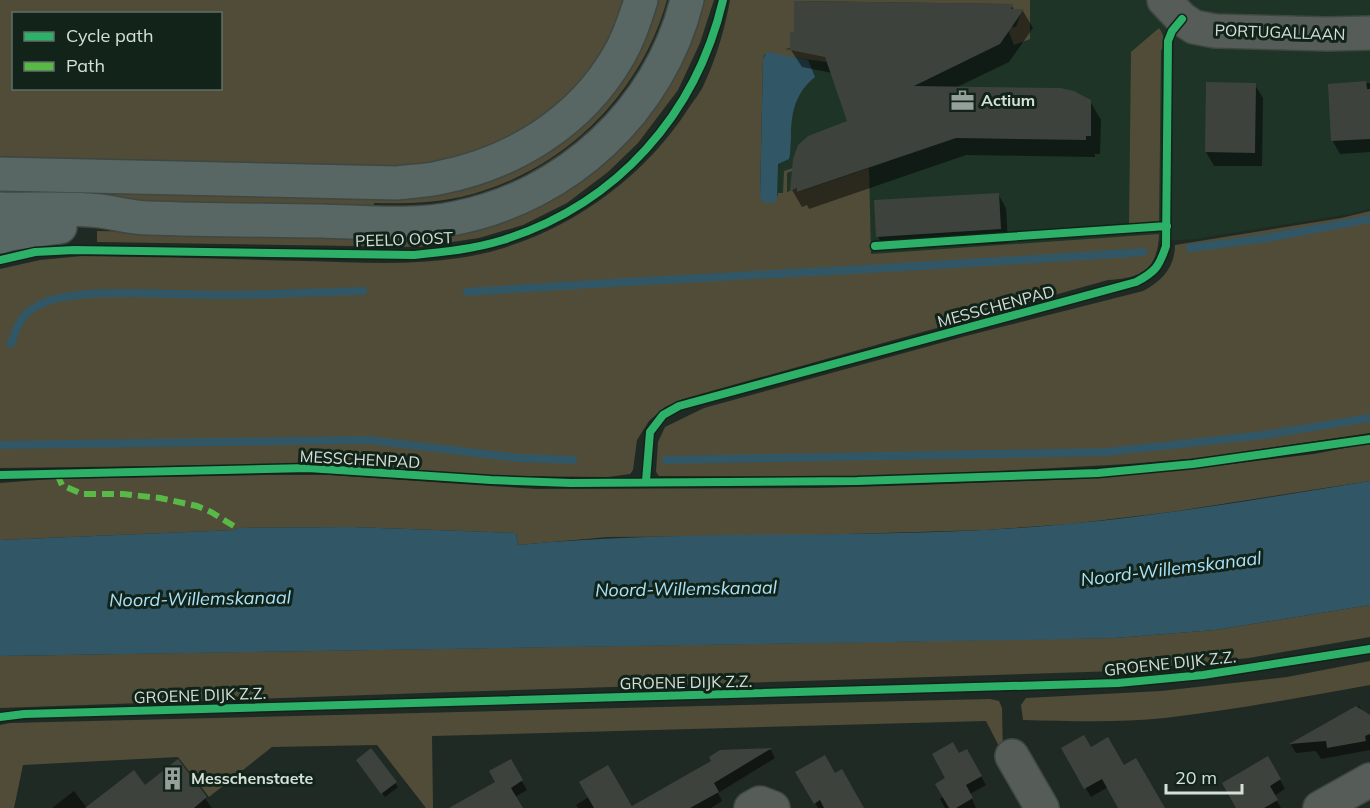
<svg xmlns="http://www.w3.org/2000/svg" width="1370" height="808" font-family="Mulish,sans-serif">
	<rect width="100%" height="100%" fill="#202a24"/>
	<path fill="#1d3427" d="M766,0H1370V209L1350,214L1195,239L768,268Z"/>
	<path fill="#514c38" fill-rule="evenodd" d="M0,0H634L613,47L539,128L445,171L152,165L0,156ZM14,14H220V88H14Z
		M651,0H667C640,97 560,174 461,197C433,203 404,204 374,203V205L0,201V182L512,164Z
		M703,0H714L700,43L678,90L638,143L608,172L567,203L523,225L479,238L419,247L97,242V231L283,234L522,213C533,208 544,203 555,197C629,157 682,80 703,0Z
		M730,0H1030V39L1014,45L1008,30L1010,27H1016L1022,10L1011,9L1012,5L1009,4L795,1V32H790V48L785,49L825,56L827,62L765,54L763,59L760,198H777L778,193H783L784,171L793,168L792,171L787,173V192L797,188L798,192L869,168L871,254L1159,234C1158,270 1141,278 1108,280L683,399L665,407L649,421L637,440L633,470L630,474L608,477L504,476L324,464L0,468V269L40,260L82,256C156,257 230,259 304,261C355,262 408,266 459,258C550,245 639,186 688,109C694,100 701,92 705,82C717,56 725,28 730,0Z
		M1159,28C1165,36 1165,43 1161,51L1159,225L1129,226L1131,52Z
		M1370,211V433L1200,458L1128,464L886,477L659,476L656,472L658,442L665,427L704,408L966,336L1143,291C1162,281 1175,267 1175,245L1341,218Z
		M1370,443V481L1171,512L1070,524L985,530L780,536L608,537L518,545L516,533L352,527L238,528L235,530L0,540V483L51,479L263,475H329L536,489L819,488L921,485L1079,479L1215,466L1314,454Z
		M1370,605V637L1249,658L1118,671L453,692L0,708V656L1115,638L1215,630Z
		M1370,661V685C1302,697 1234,710 1165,718C1118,723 1070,721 1023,720L1021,705L1026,698L1161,691L1287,677Z
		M990,699L999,701L1002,708L1003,754L986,721L432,736L433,808H426L377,745L272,747L209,797L178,757L23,765L14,808H0V725L10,723Z"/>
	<path fill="#315766" d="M767,52L808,60L815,77C794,94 791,114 791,139C790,146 791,152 789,159L778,164L777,198L774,203H764L760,198L763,59Z
		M1370,481V605L1215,630L1115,638L1026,640L0,656V540L235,530L237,528L352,527L516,533L518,545C672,530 829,538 984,530C1114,524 1242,502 1370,481Z"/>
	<path fill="#0007" d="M1012,6L1015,11H1023L1033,28L1009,62L955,88L1090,101L1101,120L1100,154H1095V157L966,155L809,209L807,205L802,207L792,190L849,122L832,73L802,67L791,50Z
		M1370,83V152L1340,154L1332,140L1329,85Z
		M1255,85L1263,98L1262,166H1214L1206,152Z
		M998,194L1006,208L1008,243L885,250L878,237Z
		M1359,706L1364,714L1370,717V750L1321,759L1316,751L1296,753L1291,745Z
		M1063,749H1090L1123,767L1163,808H1137L1108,787L1091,797Z
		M771,750L775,758L718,793L722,801L711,808H578L576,805L589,797L608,767L633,807L713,762L721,751Z
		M371,751L398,787L385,797L360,765Z
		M966,751L986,785L970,794L976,808H945L940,799L944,796L947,778L958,755Z
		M1268,758L1285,789L1274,796L1281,808H1238Z
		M178,761L212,808H87L144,787Z
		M510,761L527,790L515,797L521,808H474L498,783Z
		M797,772L835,775L862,808H818Z
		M74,791L87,808H52Z"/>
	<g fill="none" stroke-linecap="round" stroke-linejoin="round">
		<path stroke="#315766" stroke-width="8" d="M1190,248L1261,239L1370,219
			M467,292C692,277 917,268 1143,252
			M11,344C16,327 22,313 39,305C77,285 179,296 225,295C271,295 317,292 363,291
			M0,445L368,440L518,458L573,460
			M666,460L1107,452L1264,435L1370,418"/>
	</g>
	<path fill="#3d433c" d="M794,1L1013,4L1011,9H1024L1000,44L914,86L1060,88L1074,91L1091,100V136H1086V140L956,138L797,192V188L790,191L793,159L798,145L808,136L847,121L825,57L790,50V32H794Z
		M1366,81L1367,89H1370V139L1331,141L1328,84Z
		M1206,82L1256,83L1255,153L1205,152Z
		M999,193L1001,229L876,237L874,200Z
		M1356,706L1370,715V734L1365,736L1366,741L1327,748L1326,741L1289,744Z
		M1084,735L1091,747L1108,737L1124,765L1136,758L1165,808H1118L1102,779L1084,789L1061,748Z
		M953,742L959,753L967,749L982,776L966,785L973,798L956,808H949L935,784L945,778L932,754Z
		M371,748L397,782L381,794L356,760Z
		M772,748L714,783L719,792L690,808H594L579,782L608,765L632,806L711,761L709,757L720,750Z
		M825,755L835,773L842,769L864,808H824L820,800L814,804L795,772Z
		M1268,756L1281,779L1270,786L1278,800L1264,808H1236L1222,783Z
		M178,759L207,797L194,808H85L134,770L145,785Z
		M511,759L523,780L511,788L523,808H449L495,782L489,771Z"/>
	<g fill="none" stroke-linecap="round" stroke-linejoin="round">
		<defs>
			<path id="minor" d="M1164,0L1182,19L1194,27L1215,31L1327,34L1370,33
				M1012,756L1042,808
				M751,808L760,803L773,808
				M1320,808L1370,780"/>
			<path id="major" d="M0,174L397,183C410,181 425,181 438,178C512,164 581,122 619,55C629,38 635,19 641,0
				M0,209C33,210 67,207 100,211C116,213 132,218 149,218C206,220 263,220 321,221C365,222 413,227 456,218C567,196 660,110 687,0
				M0,237L10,234L60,227"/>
		</defs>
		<use href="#minor" stroke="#3e4742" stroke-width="36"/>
		<use href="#major" stroke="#3e4742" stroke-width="36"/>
		<use href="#minor" stroke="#565d59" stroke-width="33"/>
		<use href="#major" stroke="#586764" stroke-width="33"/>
		<path stroke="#58b947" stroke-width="6" stroke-dasharray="12 6" stroke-linecap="butt" d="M57,474L62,485L82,494H123L160,498L197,506L211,512L237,528"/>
		<defs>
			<path id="cycleway" d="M875,246L1167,226
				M0,260L35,252L74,250L414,255C444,252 474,249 503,240C617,204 696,115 723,0
				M0,475L308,468L491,480L571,483L857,481L1098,473L1193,464L1370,439
				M646,481L650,432L663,415L679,406L1136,282C1155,272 1159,267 1166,246L1168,41L1172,31L1182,19
				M0,717L24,714L1118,683L1203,675L1370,649"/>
		</defs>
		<use href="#cycleway" stroke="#12241a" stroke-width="11"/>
		<use href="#cycleway" stroke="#2db169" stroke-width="8"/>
	</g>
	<defs>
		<symbol id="office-bare" viewBox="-9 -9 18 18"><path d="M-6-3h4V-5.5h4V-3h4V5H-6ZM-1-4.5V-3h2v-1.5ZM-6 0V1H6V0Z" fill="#96a09a" stroke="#12241a" stroke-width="2.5" paint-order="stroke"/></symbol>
		<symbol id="building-bare" viewBox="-9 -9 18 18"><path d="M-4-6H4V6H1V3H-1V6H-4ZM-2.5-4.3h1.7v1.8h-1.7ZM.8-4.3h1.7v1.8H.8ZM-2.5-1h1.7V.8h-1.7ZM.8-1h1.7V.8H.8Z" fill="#96a09a" stroke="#12241a" stroke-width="2.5" paint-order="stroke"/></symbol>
	</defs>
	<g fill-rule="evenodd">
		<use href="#office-bare" x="946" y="84" width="33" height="33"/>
		<use href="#building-bare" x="156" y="762" width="33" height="33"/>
	</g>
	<g text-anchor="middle" stroke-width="6" stroke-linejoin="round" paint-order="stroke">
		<g font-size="16" fill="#d5e0d9" stroke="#12241a">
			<text transform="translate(1280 32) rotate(2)" y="6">PORTUGALLAAN</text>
			<text transform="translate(404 239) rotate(-2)" y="6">PEELO OOST</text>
			<text transform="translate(996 306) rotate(-15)" y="6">MESSCHENPAD</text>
			<text transform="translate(360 459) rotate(3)" y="6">MESSCHENPAD</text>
			<text transform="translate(1170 663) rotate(-6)" y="6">GROENE DIJK Z.Z.</text>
			<text transform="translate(686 682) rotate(-1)" y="6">GROENE DIJK Z.Z.</text>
			<text transform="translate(200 695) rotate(-2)" y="6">GROENE DIJK Z.Z.</text>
		</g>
		<g font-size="16" font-weight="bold" fill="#d5e0d9" stroke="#12241a" text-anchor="start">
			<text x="981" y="106">Actium</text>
			<text x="191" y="784">Messchenstaete</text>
		</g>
		<g font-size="18" font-style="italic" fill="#abe3fb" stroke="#12241a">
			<text transform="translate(1171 569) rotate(-7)" y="6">Noord-Willemskanaal</text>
			<text transform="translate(686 589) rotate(-1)" y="6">Noord-Willemskanaal</text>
			<text transform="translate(200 599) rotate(-1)" y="6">Noord-Willemskanaal</text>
		</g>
	</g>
	<rect x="12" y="12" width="210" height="78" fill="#12241a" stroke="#606f66" stroke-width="1.5"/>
	<rect x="24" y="32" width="30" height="9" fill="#2db169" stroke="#606f66" stroke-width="1.5"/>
	<text x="66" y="42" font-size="18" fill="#d5e0d9">Cycle path</text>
	<rect x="24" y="62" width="30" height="9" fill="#58b947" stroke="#606f66" stroke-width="1.5"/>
	<text x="66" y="72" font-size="18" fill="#d5e0d9">Path</text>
	<path d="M1166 784v9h76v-9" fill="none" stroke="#d5e0d9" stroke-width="3"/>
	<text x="1175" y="784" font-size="18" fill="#d5e0d9" stroke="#12241a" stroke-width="4.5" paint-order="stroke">20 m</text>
</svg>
